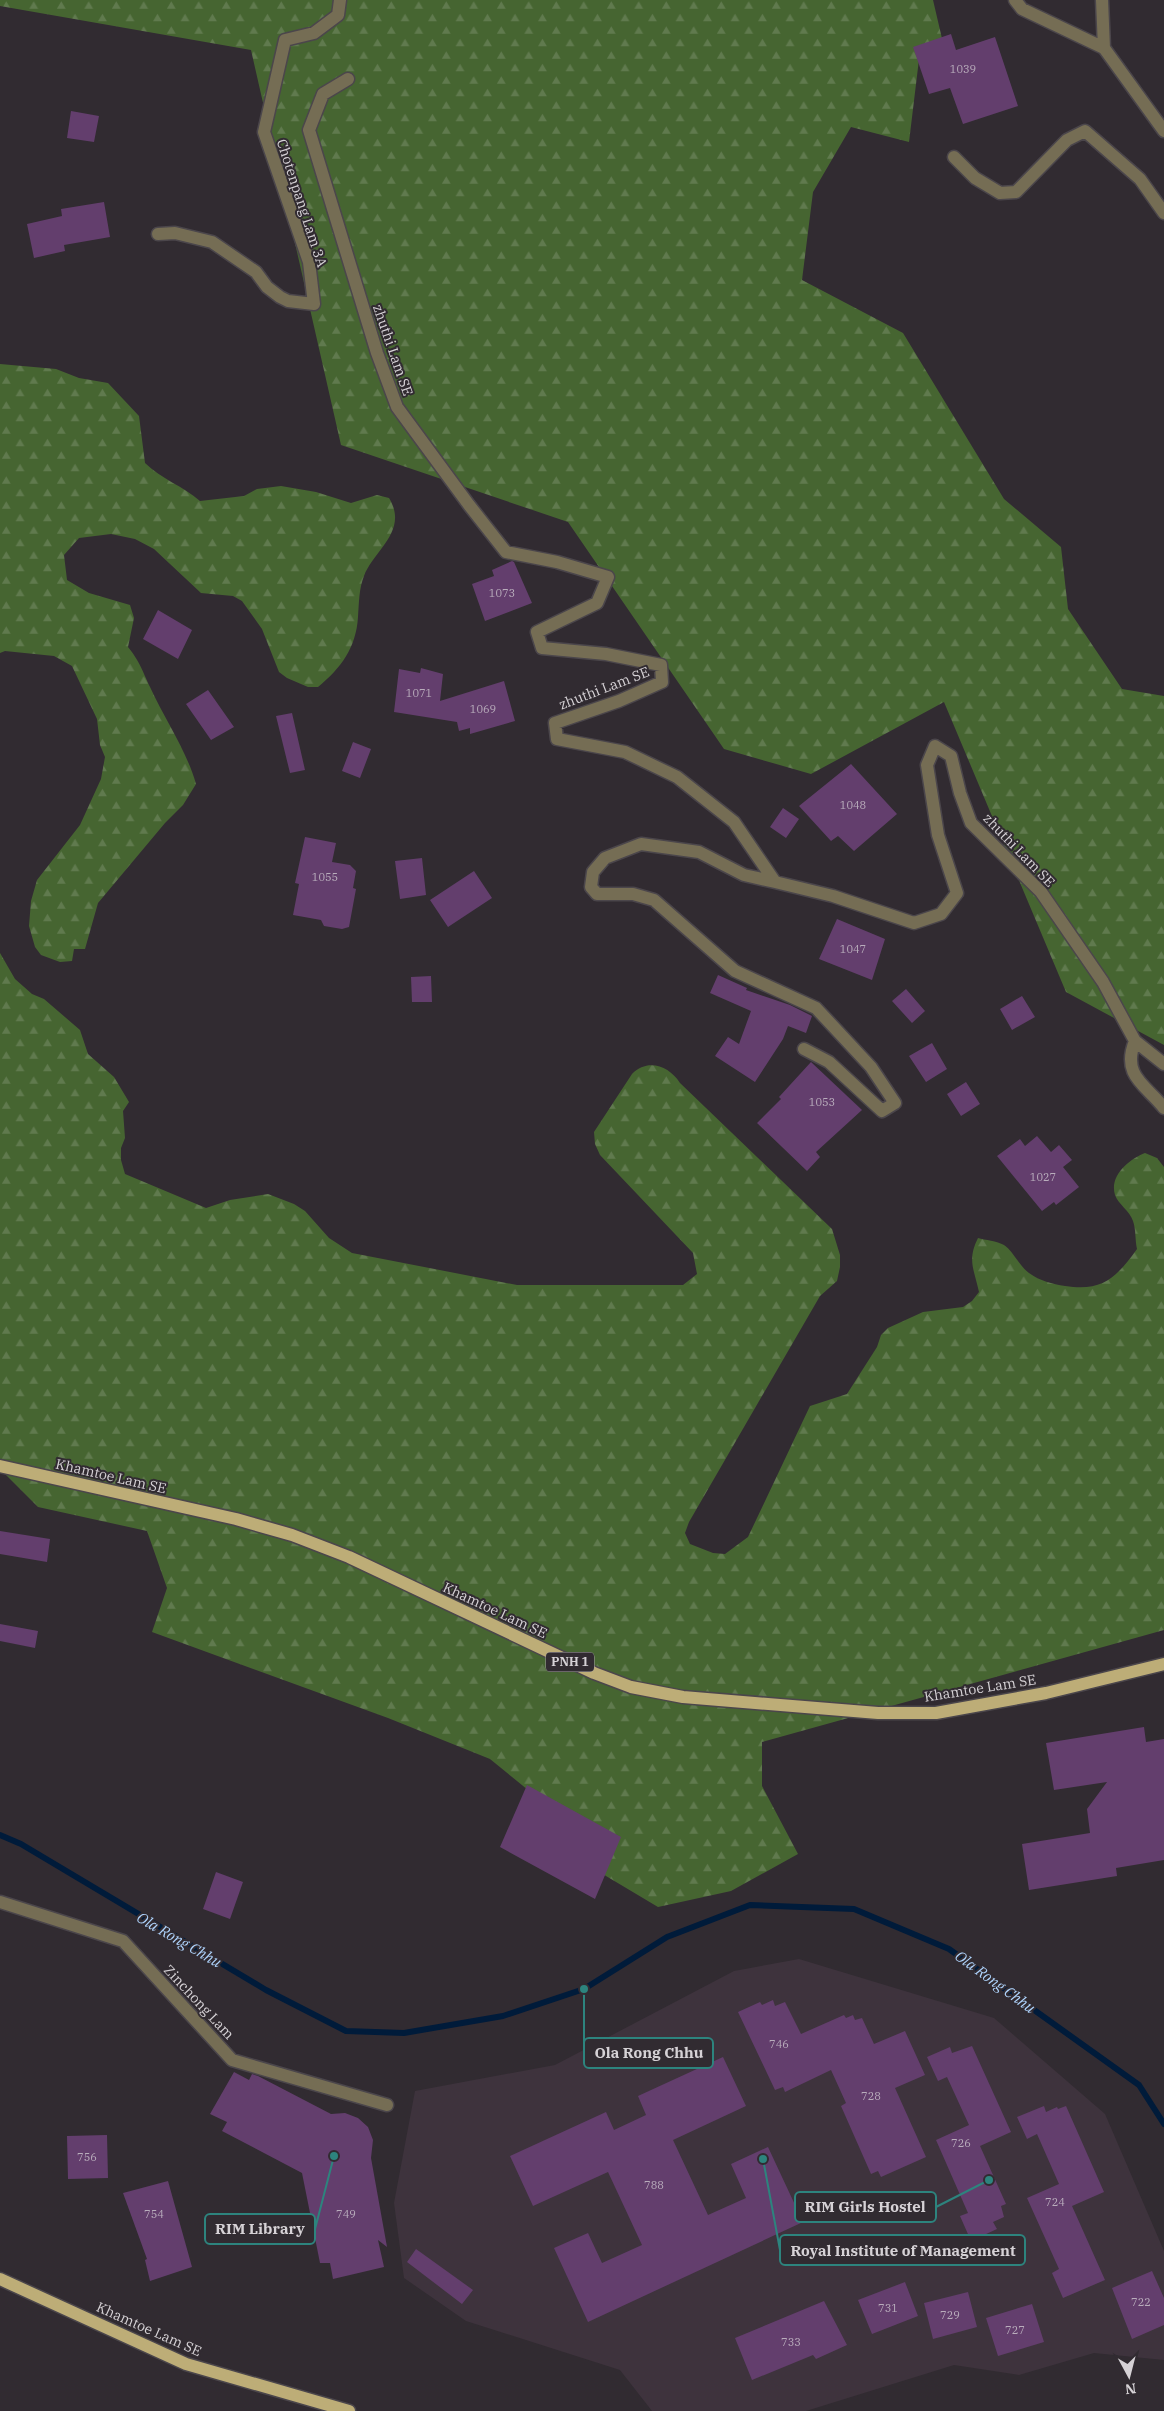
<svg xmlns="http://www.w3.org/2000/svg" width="1164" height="2411" font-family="'IBM Plex Serif',serif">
	<defs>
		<pattern id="forest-firs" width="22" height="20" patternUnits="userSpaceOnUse" patternTransform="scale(1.25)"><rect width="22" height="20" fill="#466531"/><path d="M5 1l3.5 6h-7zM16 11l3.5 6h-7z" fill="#607a4e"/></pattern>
	</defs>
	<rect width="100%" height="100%" fill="#312b31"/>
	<path fill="#3e333d" d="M799,1959L994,2018L1105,2114L1164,2251V2360L1094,2353L1019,2375L954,2365L806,2411H652L620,2370L466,2321L404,2278L394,2203L415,2091L555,2065L734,1971Z"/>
	<path fill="url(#forest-firs)" d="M0,0H933L947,60L920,51L909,142L851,127L813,192L802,280L903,333L1004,499L1061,547L1068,609L1122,689L1164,696V1045L1066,992L944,702L811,774L724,749L568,522L341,445L251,50L0,6Z
		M0,364L56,369L79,378L108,383L139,416L145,463C161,479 183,486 200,501L244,496L257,489L281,486L316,492L351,503L377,495L389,498C409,531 374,550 364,576C359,588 359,603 358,617C356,648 341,668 318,687H308L287,678L279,672L262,629L242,601L233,596L201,593L154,549L135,539L111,534L79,538L64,555L67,580L89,593L130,605L134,618L128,647C140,662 142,670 150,687C165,720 186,749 196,784L183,805L165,823L98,903L85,949H74L72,961L60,962L41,955L35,947L29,926L31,901L37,880L80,825L101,779L105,757L100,745L97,719L72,666L54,656L5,651L0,653Z
		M0,953L15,979L32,994L44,999L80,1030L88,1054L114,1077L129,1102L123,1111L125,1138L121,1148V1160L125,1174L206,1208L230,1200L268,1194L294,1204L305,1211L329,1238L352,1253L517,1285H683L697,1274L693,1253L600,1155L595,1144L594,1132L632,1074C648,1058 669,1066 680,1083L832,1229L840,1255V1267L837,1281L820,1296L689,1522L685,1533L690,1544L713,1553L725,1554L748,1537L810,1406L847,1394L877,1347L881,1335L888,1328L923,1312L963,1307L972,1301L979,1292C974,1269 967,1260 978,1238C985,1240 997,1241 1004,1245C1014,1252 1019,1266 1029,1273C1040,1281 1052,1284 1065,1286C1102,1292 1116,1278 1137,1249C1135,1240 1136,1229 1133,1221C1130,1211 1118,1204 1115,1195C1109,1175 1130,1159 1145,1153L1157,1158L1164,1167V1630L762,1742V1786L798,1854L731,1891L658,1907L554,1845L544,1803L490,1759L388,1718L152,1632L167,1588L147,1531L38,1507L0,1469Z"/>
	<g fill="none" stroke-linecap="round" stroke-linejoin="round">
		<path stroke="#001b3a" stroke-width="6" d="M0,1835L21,1844L266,1990L346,2031L404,2033L503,2016L584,1989L667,1937L750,1905L854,1909L949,1949L1139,2085L1164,2124"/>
	</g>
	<path fill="#633e6d" d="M951,34L956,50L995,37L1018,106L963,124L950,88L929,94L913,47Z
		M71,111L99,116L94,142L67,138Z
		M104,202L110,237L64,245L65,251L34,258L27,224L62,216L61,209Z
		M512,561L514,562L532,603L485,621L472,584L494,576L492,570Z
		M158,610L192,630L178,659L143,639Z
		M421,668L443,674L440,701L504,681L515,721L470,734V728L459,731L457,722L394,712L399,669L420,673Z
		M208,690L234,727L211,740L186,704Z
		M292,713L305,770L290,773L276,716Z
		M353,742L371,749L360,778L342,771Z
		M851,764L897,814L854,851L838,836L831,841L799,806Z
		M783,808L799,819L786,838L770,827Z
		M305,837L336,843L332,862L350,865L356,871L353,888L356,889L349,927L342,929L324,926L321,920L293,915L299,884L295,883Z
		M422,858L426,895L400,899L395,861Z
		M474,871L492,898L448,927L430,900Z
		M837,919L885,939L872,980L819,959Z
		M718,975L747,988L746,990L790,1005L812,1016L806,1033L788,1026L783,1039L755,1082L715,1056L728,1037L739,1044L751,1011L710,993Z
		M431,976L432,1002H412L411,977Z
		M906,989L925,1011L912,1023L892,1001Z
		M1022,996L1035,1017L1012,1030L1000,1009Z
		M932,1043L947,1069L926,1082L909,1056Z
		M811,1062L862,1110L816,1152L820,1157L807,1171L757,1123L781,1099L779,1097Z
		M966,1082L980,1104L961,1116L947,1094Z
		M1037,1136L1051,1152L1059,1145L1072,1160L1063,1167L1079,1187L1056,1205L1054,1202L1042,1211L997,1156L1020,1139L1025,1146Z
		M0,1531L50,1539L47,1562L0,1554Z
		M0,1624L38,1631L35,1648L0,1641Z
		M1144,1727L1146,1742L1164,1739V1860L1116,1868L1117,1876L1029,1890L1022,1844L1090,1833L1087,1809L1107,1782L1054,1790L1046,1743Z
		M527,1785L621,1837L595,1899L500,1847Z
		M216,1872L243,1882L230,1919L203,1909Z
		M773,2000L775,2006L785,2002L801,2034L844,2015L846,2018L853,2015L855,2020L862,2018L874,2044L905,2031L925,2075L895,2088L926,2157L881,2177L878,2171L871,2174L841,2106L846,2103L831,2070L785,2092L783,2087L775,2090L738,2012L760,2002L762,2005Z
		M972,2046L1011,2132L980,2146L1006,2204L1001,2206L1004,2217L993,2222L997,2229L971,2241L960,2216L968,2213L936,2140L969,2125L947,2077L938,2081L927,2057L950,2047L952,2053Z
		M723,2057L746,2106L673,2140L708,2215L746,2198L731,2164L768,2147L803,2222L588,2322L554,2248L588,2233L602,2263L642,2245L608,2172L533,2206L510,2156L606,2112L614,2130L646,2115L638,2096Z
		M234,2072L249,2080L252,2074L258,2076L331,2114L345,2113L358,2118L368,2127L373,2140L371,2158L387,2247L378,2240L384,2267L333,2279L330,2263H320L302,2173L222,2131L227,2122L210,2114Z
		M1044,2106L1046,2112L1057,2107L1058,2109L1066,2106L1104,2192L1072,2206L1105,2280L1063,2298L1052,2273L1059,2269L1027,2198L1059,2184L1037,2134L1027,2139L1017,2117Z
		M107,2135L108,2178L68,2179L67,2136Z
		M168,2181L192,2267L150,2281L145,2260L147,2259L123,2193Z
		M416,2249L473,2290L462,2304L407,2262Z
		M1152,2271L1164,2298V2325L1132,2339L1112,2288Z
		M905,2282L918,2316L872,2334L858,2300Z
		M968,2292L977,2327L933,2339L924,2303Z
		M824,2301L847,2345L816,2359L813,2355L752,2380L735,2338Z
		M1032,2304L1044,2342L998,2356L986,2318Z"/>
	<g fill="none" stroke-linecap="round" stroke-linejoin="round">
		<defs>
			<path id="minor" d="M1015,0L1022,9L1104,48
				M1102,0L1104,48L1164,131
				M348,79L323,94L309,130L377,353L397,407L469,505L506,552L557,562L608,577L597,603L537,632L542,648L606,654L661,665L662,682L619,701L555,723L557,739L625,752L677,777L734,822L775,882L833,896L914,923L941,914L957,893L938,835L927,765L935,746L951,756L960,793L971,823L1041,892L1103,982L1135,1041L1164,1064
				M954,157L975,178L1000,193L1016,192L1067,140L1085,131L1140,179L1164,213
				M158,234L175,233L212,242L256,272L267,287L280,297L288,301L314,304L309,262L264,132L285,40L314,33L338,15L340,0
				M775,882L744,875L699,852L641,844L605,858L593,872L591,887L597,894H633L654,900L735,971L816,1008L871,1067L895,1103L882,1111L829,1062L804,1049
				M1135,1041C1121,1076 1146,1085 1164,1108
				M0,1902L123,1941L232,2060L387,2105"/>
			<path id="major" d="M0,1466L236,1519L292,1535L349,1557L594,1673L631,1687L683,1697L878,1713H936L1046,1693L1164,1664
				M0,2279L186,2364L349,2411"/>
		</defs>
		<use href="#minor" stroke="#4b464b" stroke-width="15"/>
		<use href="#major" stroke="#4b464b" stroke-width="15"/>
		<use href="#minor" stroke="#756d54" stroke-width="12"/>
		<use href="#major" stroke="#bdad77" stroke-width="12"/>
	</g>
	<g text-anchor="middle" stroke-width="4" stroke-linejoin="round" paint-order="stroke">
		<g font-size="11" fill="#b9adbc">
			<text x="963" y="73">1039</text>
			<text x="502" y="597">1073</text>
			<text x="419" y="697">1071</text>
			<text x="483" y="713">1069</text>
			<text x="853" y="809">1048</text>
			<text x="325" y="881">1055</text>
			<text x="853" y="953">1047</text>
			<text x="822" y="1106">1053</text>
			<text x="1043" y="1181">1027</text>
			<text x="779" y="2048">746</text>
			<text x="871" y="2100">728</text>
			<text x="961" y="2147">726</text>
			<text x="87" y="2161">756</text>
			<text x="654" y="2189">788</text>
			<text x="1055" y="2206">724</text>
			<text x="154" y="2218">754</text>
			<text x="346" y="2218">749</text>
			<text x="1141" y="2306">722</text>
			<text x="888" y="2312">731</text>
			<text x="950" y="2319">729</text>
			<text x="1015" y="2334">727</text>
			<text x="791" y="2346">733</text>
		</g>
		<rect fill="#312b31" stroke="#a4a0a4" stroke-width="1" x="546" y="1652.5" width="48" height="19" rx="4"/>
		<g font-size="12" font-weight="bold" fill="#d6d2d6">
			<text x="570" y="1666">PNH 1</text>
		</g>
		<g font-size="14" fill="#d6d2d6" stroke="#312b31">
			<text transform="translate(302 203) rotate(72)" y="5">Chotenpang Lam 3A</text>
			<text transform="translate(393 350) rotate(71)" y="5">zhuthi Lam SE</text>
			<text transform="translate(604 688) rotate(-21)" y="5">zhuthi Lam SE</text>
			<text transform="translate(1019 850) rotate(46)" y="5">zhuthi Lam SE</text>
			<text transform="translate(111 1476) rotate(13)" y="5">Khamtoe Lam SE</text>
			<text transform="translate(495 1610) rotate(25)" y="5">Khamtoe Lam SE</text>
			<text transform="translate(980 1688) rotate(-9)" y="5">Khamtoe Lam SE</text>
			<text transform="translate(199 2002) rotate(47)" y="5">Zinchong Lam</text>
			<text transform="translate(149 2329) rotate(24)" y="5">Khamtoe Lam SE</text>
		</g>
		<g font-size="15" font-style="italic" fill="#afd4fd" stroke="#312b31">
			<text transform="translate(179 1940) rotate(30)" y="5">Ola Rong Chhu</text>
			<text transform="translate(995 1982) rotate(36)" y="5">Ola Rong Chhu</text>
		</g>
	</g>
	<path fill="none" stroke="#2d847e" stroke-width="2" d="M584 1989L584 2053M989 2180L936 2207M334 2156L315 2229M763 2159L780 2250"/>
	<g fill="#2d847e" stroke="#312b31" stroke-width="2">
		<circle cx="584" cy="1989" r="5"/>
		<circle cx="989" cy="2180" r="5"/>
		<circle cx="334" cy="2156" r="5"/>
		<circle cx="763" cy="2159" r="5"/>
	</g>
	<g fill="#312b31" stroke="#2d847e" stroke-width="2">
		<rect x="584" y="2038" width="129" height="30" rx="5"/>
		<rect x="795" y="2192" width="141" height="30" rx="5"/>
		<rect x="205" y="2214" width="110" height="30" rx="5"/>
		<rect x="780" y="2235" width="245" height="30" rx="5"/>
	</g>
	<g font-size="15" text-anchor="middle" font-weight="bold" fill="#d6d2d6">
		<text x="649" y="2058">Ola Rong Chhu</text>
		<text x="865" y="2212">RIM Girls Hostel</text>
		<text x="260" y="2234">RIM Library</text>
		<text x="903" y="2256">Royal Institute of Management</text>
	</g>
	<g transform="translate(1129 2376) rotate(173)" stroke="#312b31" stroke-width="4" paint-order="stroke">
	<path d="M0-4L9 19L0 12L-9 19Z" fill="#d6d2d6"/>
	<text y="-8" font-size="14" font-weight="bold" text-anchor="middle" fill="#d6d2d6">N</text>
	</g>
</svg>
